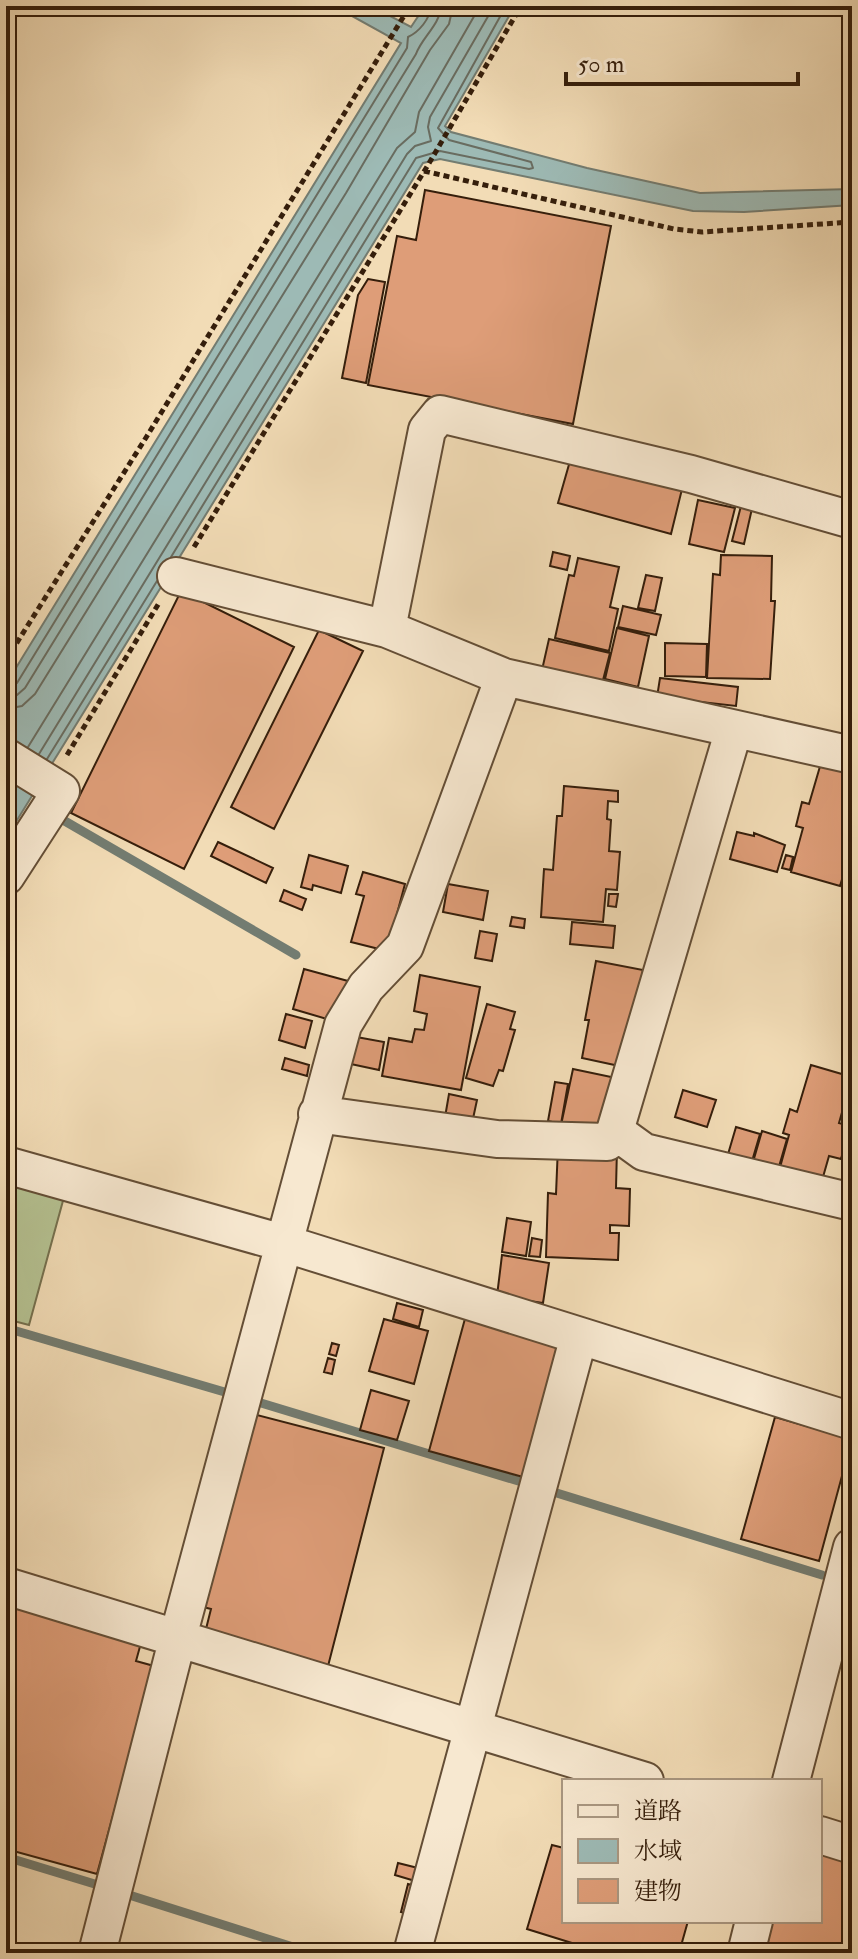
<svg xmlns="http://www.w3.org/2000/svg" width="858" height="1959" font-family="'IM FELL Double Pica','Noto Serif JP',serif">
	<rect width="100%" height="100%" fill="#f2dcb6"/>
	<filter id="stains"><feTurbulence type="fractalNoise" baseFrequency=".0025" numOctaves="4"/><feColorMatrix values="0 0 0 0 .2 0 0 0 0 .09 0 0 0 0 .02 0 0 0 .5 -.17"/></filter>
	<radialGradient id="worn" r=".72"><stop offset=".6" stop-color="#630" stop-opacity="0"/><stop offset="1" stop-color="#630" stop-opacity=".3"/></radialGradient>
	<path fill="#b5c292" stroke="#75704e" stroke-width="2" d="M20,1180L64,1197L29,1325L6,1319V1200Z"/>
	<path fill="#9dbab5" stroke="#737c71" stroke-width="2" d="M334,6H371L411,27L425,6H515L445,126L451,132L587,168L700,193L852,189V205L744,212L693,211L440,159L423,163L6,838V684L401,43Z"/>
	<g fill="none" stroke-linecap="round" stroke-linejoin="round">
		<path stroke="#696c60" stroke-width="2" d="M171,557L416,158L440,151L529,169L533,168L531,162L449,140L438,128L506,6
			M6,687L17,683L407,48L408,37C419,32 430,19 431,6
			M6,697L17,695L25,688L416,54C422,37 440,25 441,6
			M6,709L22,706L35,694L346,193L430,50L449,24L453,6
			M28,747L397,148L415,132L419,112L480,6
			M39,754L407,154L415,146L431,141L428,127L430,117L494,6
			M47,759L157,581"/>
		<path stroke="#737c71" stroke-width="9" d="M63,820L296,955
			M6,1328L228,1393
			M251,1400L525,1483
			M547,1490L822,1575
			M6,1857L98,1885
			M126,1894L312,1953"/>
	</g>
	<path fill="#de9d78" stroke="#351e0b" stroke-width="2" d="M425,190L611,226L573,424L368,385L397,236L416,240Z
		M368,279L385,282L366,383L342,378L358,295Z
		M572,454L683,485L671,534L558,503Z
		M698,500L735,508L724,552L689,544Z
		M742,502L753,504L744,544L732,541Z
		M553,552L570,556L567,570L550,566Z
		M721,555L772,556L771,601H775L770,679L707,678L713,574L720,575Z
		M578,558L619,567L610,607L618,609L609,651L555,638L569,575L574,576Z
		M646,575L662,578L655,611L638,608Z
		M181,591L294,647L184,869L71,813Z
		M623,606L661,615L656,635L618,627Z
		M617,628L649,636L638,687L605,679Z
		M319,630L363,651L274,829L231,807Z
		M549,639L610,653L602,684L542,670Z
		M665,643L707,644L706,677L665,676Z
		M660,678L738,687L736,706L657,697Z
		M821,763L852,772V846L840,886L791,872L803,828L796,826L802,802L809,804Z
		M564,786L618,791V802L608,801L607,819L611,820L609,851L620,852L617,890L606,889L603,922L541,917L544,869L553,870L557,816H562Z
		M737,832L754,836V833L785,845L777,872L730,859Z
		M218,842L273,868L266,883L211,856Z
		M309,855L348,866L341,893L313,885L312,890L301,887Z
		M786,855L793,857L790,870L782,868Z
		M363,872L405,884L387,951L351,942L364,896L356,894Z
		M448,884L488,891L483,920L443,912Z
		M284,890L306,899L302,910L280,901Z
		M609,894H618L616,907L608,906Z
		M512,917L525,919L524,928L510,926Z
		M572,922L615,926L613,948L570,944Z
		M480,931L497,934L492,961L475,958Z
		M596,961L643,970L624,1067L582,1058L589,1020H585Z
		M304,969L348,981L337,1022L293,1009Z
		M420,975L480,987L461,1090L382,1076L389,1038L412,1042L415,1029L424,1030L427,1014L414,1011Z
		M487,1004L515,1012L510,1029L515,1030L503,1071L499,1070L493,1086L466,1078Z
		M286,1014L312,1021L305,1048L279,1040Z
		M351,1036L384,1042L379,1070L346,1063Z
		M285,1058L309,1065L307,1076L282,1069Z
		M811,1065L852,1077L839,1123L850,1126L841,1159L829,1156L821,1184L779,1171L789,1135L783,1133L790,1109L797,1112Z
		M573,1069L616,1078L605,1133L561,1125Z
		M555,1082L568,1084L561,1124L548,1121Z
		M683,1090L716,1100L707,1127L675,1117Z
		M449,1094L477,1100L471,1128L444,1123Z
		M736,1127L760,1134L750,1168L726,1161Z
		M762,1131L787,1139L778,1170L753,1162Z
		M558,1146L617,1148L616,1188L630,1189L629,1226L610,1225V1233H619L618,1260L546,1257L548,1193L556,1194Z
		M507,1218L531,1222L526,1256L502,1252Z
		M532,1238L542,1240L540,1257L529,1256Z
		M502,1255L549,1263L543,1303L497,1296Z
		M397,1303L423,1310L419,1327L393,1319Z
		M466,1315L560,1341L523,1477L429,1451Z
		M384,1319L428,1331L414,1384L369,1371Z
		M332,1343L339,1345L336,1356L329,1354Z
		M328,1358L335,1360L332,1374L324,1372Z
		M371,1390L409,1401L397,1440L360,1430Z
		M249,1413L384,1448L327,1670L204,1637L211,1609L199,1606Z
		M775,1417L852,1439L819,1561L741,1539Z
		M6,1593L144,1632L136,1661L154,1666L97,1874L6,1849Z
		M552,1845L564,1848V1921H688L679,1953H604L527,1929Z
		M820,1846L852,1856V1953H761L770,1921H820Z
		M398,1863L418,1868L415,1881L395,1875Z
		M408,1884L419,1887L412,1915L401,1912Z"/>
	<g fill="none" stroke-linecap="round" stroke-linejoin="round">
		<defs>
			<path id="minor" d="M176,576L387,629L504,677
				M387,629L427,430L440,414L691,474L852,520
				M734,729L615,1131L644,1152L852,1202
				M6,757L61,791L6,876
				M317,1114L497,1139L607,1142L615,1131
				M6,1165L283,1243L852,1421
				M6,1586L645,1781
				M791,1781L852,1547
				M820,1835L852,1845
				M97,1953L178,1637L343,1025L366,987L405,946L504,677L852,755
				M412,1953L579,1336
				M746,1953L754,1921"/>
		</defs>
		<use href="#minor" stroke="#644e36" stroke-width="40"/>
		<path stroke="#351e0b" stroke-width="5" stroke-dasharray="6 4" stroke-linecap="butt" d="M424,171L674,229L702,232L852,222
			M194,547L428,165L521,6
			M6,660L147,436L410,6
			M67,755L159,603"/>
		<use href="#minor" stroke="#f7e8d0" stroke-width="36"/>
	</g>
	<rect width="858" height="1959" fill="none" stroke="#f2dcb6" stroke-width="32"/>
	<rect x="8" y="8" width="842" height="1943" fill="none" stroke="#351e0b" stroke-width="4"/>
	<rect x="16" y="16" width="826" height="1927" fill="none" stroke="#351e0b" stroke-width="2"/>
	<rect x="562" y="1779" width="260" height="144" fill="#f7e8d0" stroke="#a99781" stroke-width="2"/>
	<rect x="578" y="1805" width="40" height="12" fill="#f7e8d0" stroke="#a99781" stroke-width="2"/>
	<text x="634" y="1819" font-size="24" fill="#351e0b">道路</text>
	<rect x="578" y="1839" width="40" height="24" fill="#9dbab5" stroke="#a99781" stroke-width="2"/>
	<text x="634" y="1859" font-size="24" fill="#351e0b">水域</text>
	<rect x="578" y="1879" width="40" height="24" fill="#de9d78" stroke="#a99781" stroke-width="2"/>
	<text x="634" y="1899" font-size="24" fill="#351e0b">建物</text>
	<path d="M566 72v12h232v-12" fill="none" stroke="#351e0b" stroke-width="4"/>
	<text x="578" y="72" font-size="24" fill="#351e0b" stroke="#f7e8d0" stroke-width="6" paint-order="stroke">50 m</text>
	<rect width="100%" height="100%" filter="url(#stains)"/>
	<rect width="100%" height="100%" fill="url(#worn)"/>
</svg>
